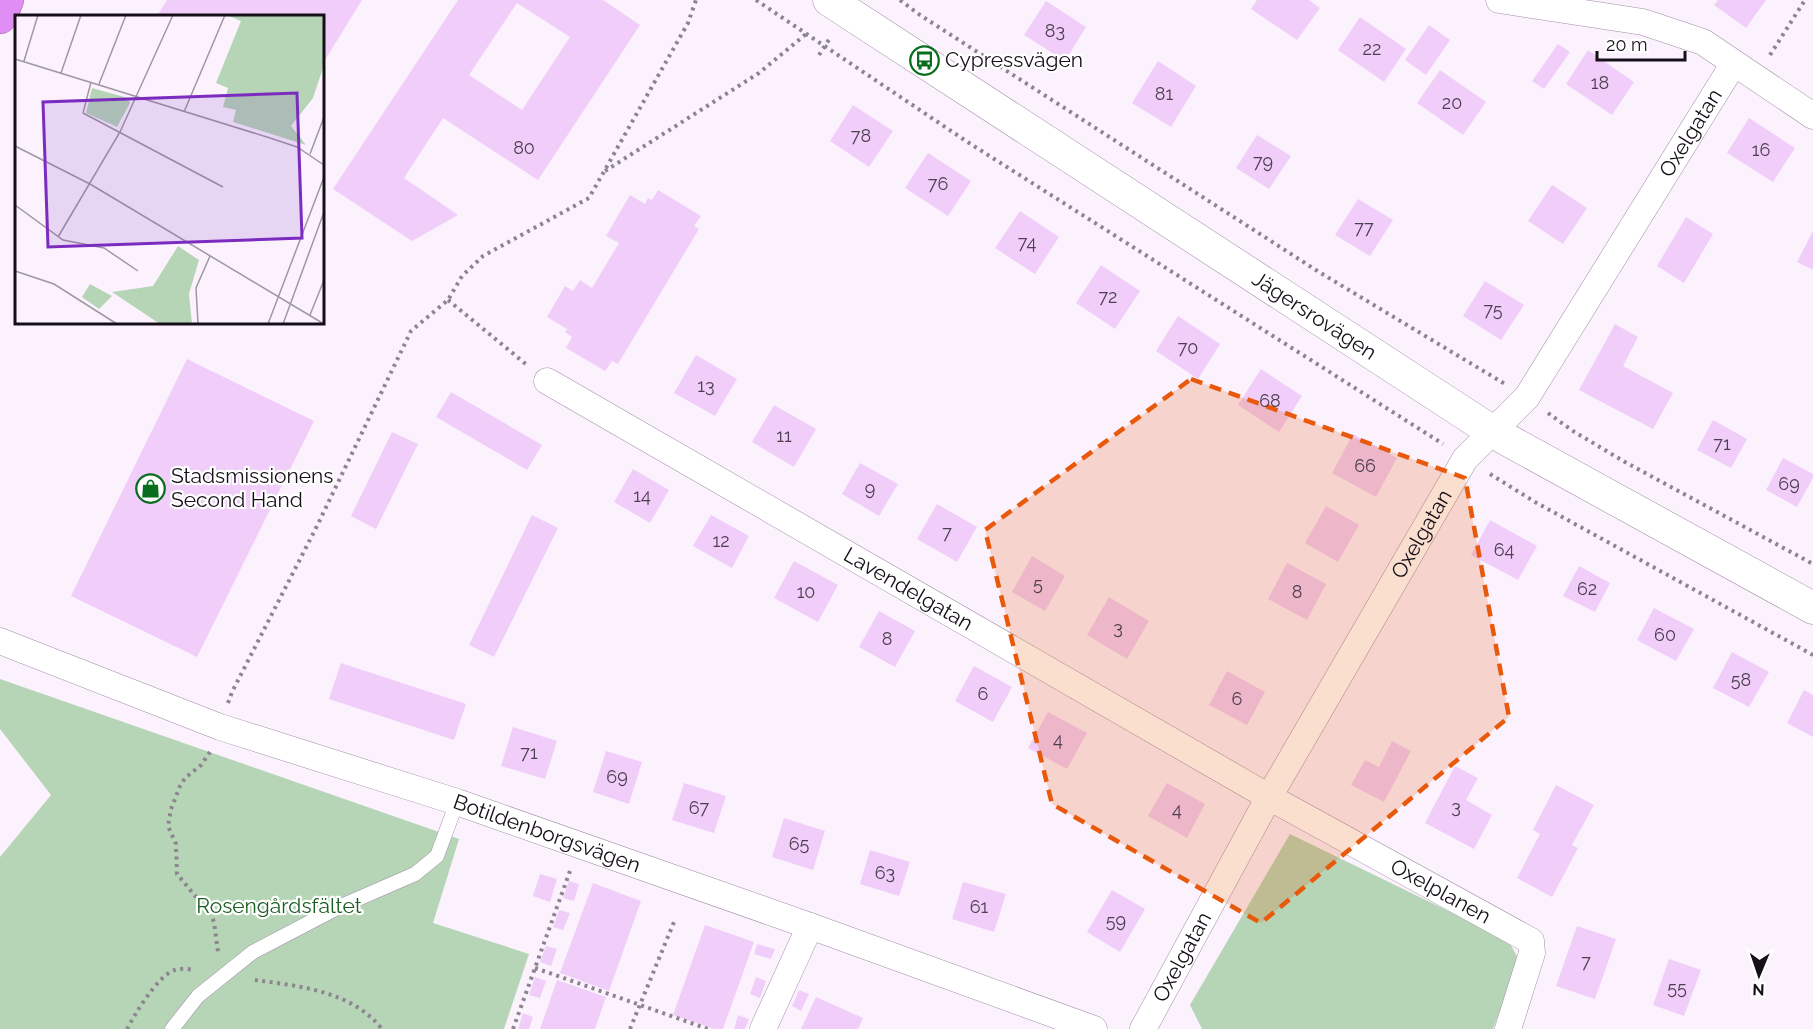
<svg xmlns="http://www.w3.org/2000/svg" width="1813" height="1029" font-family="Raleway,sans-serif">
	<rect width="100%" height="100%" fill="#fbf2fe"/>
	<path fill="#b6d5b6" d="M0,679L459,839L433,923L529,954L504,1029H0V857L51,795L0,729Z
		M1290,834L1508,940L1519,960L1493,1029H1202L1190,1005Z"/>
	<path fill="#f0cef9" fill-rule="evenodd" d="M167,0H362L322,65V16H157Z
		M458,0H603L640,25L538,180L443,118L404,178L458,215L412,241L333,189ZM517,3L570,37L522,110L469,75Z
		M1257,0H1309L1320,8L1297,40L1251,9Z
		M1718,0H1766L1746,28L1714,5Z
		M1046,1L1086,27L1065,61L1024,35Z
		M1360,17L1406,49L1384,82L1338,50Z
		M1429,25L1450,40L1426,75L1405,60Z
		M1558,44L1570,52L1544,89L1532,81Z
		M1588,50L1634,82L1612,115L1566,84Z
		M1158,61L1196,86L1171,127L1132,103Z
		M1440,70L1486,102L1463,135L1417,103Z
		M853,105L893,131L869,167L830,141Z
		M1749,118L1795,148L1773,182L1727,153Z
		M1257,135L1291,156L1269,189L1236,168Z
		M928,153L971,181L948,216L905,188Z
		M1552,185L1587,208L1563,244L1528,221Z
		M658,190L701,216L694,226L699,229L618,364L612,361L605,371L566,348L572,337L565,332L567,329L547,317L565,286L573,291L580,280L592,288L619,243L606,236L630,195L645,204L648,198L652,200Z
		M1358,199L1393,220L1370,256L1335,235Z
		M1020,211L1059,237L1035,274L995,248Z
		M1686,217L1713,234L1684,283L1657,266Z
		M1813,231V270L1797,262Z
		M1101,265L1140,291L1115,329L1076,303Z
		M1485,281L1524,305L1501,340L1463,316Z
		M1178,316L1220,344L1198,379L1156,351Z
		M1615,324L1638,337L1623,366L1673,393L1653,429L1579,390Z
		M696,355L737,379L715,416L674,393Z
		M187,359L314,421L197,657L71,596Z
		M1261,369L1302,396L1279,432L1238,405Z
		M451,392L542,445L527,470L436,417Z
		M774,405L816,429L794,467L752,442Z
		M1713,420L1747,439L1731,468L1697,450Z
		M392,432L418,444L376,529L351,516Z
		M1353,434L1397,458L1376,497L1332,473Z
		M1783,458L1813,474V478L1797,507L1766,490Z
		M860,463L898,484L879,516L842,494Z
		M633,469L669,490L650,523L614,502Z
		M937,504L977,527L957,562L917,539Z
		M1326,506L1359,525L1338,562L1305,543Z
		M532,515L558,528L494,657L469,645Z
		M711,515L749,536L732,568L693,546Z
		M1490,520L1537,546L1518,580L1471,555Z
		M1032,556L1065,576L1045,611L1012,592Z
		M794,561L838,585L818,622L774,598Z
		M1287,563L1326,584L1307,620L1268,599Z
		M1579,566L1610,583L1595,612L1563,596Z
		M1109,597L1149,621L1127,659L1087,635Z
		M1654,608L1694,629L1676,661L1637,640Z
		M879,611L915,631L895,667L859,647Z
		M1732,652L1769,672L1749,707L1713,688Z
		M341,663L466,704L454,740L329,699Z
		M974,666L1012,687L993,722L955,701Z
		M1227,671L1265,692L1247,725L1209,705Z
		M1804,690L1813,695V737L1787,723Z
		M1048,712L1087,733L1067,769L1028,748Z
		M513,727L557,741L545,779L501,766Z
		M1392,741L1411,751L1384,802L1351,785L1365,760L1379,767Z
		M606,751L642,762L629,804L593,792Z
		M1455,766L1478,778L1466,800L1492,815L1474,849L1425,823Z
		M684,783L726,796L714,833L672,820Z
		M1167,783L1205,804L1187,838L1148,816Z
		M1556,785L1594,805L1572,845L1578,848L1552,897L1517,878L1540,834L1533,830Z
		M784,818L825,831L813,870L772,857Z
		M870,850L910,862L899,896L860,884Z
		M540,874L557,879L550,902L533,896Z
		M569,881L579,884L574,901L563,898Z
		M963,882L1006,894L994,932L952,919Z
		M593,883L641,901L609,991L560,973Z
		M1112,890L1145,909L1120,952L1087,932Z
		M559,910L570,913L563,930L553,927Z
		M705,925L754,942L723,1029H714L673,1015Z
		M1577,926L1616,939L1595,999L1556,986Z
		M757,944L775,949L771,959L754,954Z
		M546,946L557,949L551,966L540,962Z
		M1669,959L1701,970L1684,1016L1653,1005Z
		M535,977L546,981L540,998L529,995Z
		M756,977L766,981L760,998L750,994Z
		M557,980L606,997L595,1029H540Z
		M799,990L809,994L801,1011L792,1006Z
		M816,997L863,1018L858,1029H801Z
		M523,1013L533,1017L529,1029H518Z
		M738,1015L749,1019L745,1029H734Z"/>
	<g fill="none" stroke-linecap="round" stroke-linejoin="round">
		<defs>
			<path id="service" d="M172,1029L198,996L253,952L339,907L415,874L437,856L457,802"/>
			<g id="minor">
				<path d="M1499,0L1643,22L1703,42L1813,116"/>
				<path id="s1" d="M547,381L1269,797L1531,941L1532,953L1508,1029"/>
				<path id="s2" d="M0,641L220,727L457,802L810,926L1094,1029"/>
				<path d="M763,1029L810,926"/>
				<path id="s3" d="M1143,1029L1269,797L1465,459L1527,397L1734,63"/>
			</g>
			<g id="tertiary">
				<path id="s4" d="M829,0L1493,432L1813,608"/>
			</g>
			<path id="motorway" d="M0,17L7,0"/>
		</defs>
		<use href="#service" stroke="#a28da7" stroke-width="15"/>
		<use href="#minor" stroke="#a28da7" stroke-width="27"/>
		<use href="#tertiary" stroke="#a28da7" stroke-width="33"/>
		<use href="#motorway" stroke="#9962a8" stroke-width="34"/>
		<path stroke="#8c848f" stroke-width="4" stroke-dasharray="3 4.5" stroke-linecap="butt" d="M756,0L966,141L1443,444
			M900,0L920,15L1319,272L1505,384
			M819,55L830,38
			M1770,55L1805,0
			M605,171L759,73L806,34
			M448,300L527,365
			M1548,413L1573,431L1625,462L1813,564
			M1490,474L1535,502L1813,655
			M228,703L232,692L316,528L411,331L448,300L462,276L483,256L589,198L688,23L696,0
			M210,752L201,765L185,778L180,786L171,809L168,826L176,844L177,874L211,915L214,922L218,952
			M535,968L708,1029
			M255,980C299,986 352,991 382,1029
			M127,1029C135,1014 158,975 175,970C180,968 189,969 194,970
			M513,1029L570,871
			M630,1029L674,922"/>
		<use href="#service" stroke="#fff" stroke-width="14"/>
		<use href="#minor" stroke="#fff" stroke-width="26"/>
		<use href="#tertiary" stroke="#fff" stroke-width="32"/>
		<use href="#motorway" stroke="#e08ef5" stroke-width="33"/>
	</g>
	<path fill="#e8590c" fill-opacity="0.2" stroke="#e8590c" stroke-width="4.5" stroke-dasharray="12 8" stroke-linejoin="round" d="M1191,379L1465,478L1509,717L1261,923L1052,804L985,530Z"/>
	<defs>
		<symbol id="bus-ring" viewBox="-11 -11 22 22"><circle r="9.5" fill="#fff" stroke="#086e1d" stroke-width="1.5"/><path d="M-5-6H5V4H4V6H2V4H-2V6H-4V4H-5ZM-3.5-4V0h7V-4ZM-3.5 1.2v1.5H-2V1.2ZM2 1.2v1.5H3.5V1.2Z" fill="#086e1d"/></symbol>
		<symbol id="shop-ring" viewBox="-11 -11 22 22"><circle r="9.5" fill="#fff" stroke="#086e1d" stroke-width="1.5"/><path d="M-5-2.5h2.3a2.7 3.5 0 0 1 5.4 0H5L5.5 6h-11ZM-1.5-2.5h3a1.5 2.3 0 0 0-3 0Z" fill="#086e1d"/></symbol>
	</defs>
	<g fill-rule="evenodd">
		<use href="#bus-ring" x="908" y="44" width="33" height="33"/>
		<use href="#shop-ring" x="134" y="472" width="33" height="33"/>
	</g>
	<g text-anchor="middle" stroke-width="4.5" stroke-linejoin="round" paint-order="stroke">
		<g font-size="18" fill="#4c3f50">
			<text x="1055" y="37">83</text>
			<text x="1372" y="55">22</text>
			<text x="1600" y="89">18</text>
			<text x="1164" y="100">81</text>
			<text x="1452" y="109">20</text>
			<text x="861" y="142">78</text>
			<text x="524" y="154">80</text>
			<text x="1761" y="156">16</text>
			<text x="1263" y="168">79</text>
			<text x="938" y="190">76</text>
			<text x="1364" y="234">77</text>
			<text x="1027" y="249">74</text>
			<text x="1108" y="303">72</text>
			<text x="1493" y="316">75</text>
			<text x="1188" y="354">70</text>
			<text x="706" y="392">13</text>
			<text x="1270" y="407">68</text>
			<text x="784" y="442">11</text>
			<text x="1722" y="450">71</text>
			<text x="1365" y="472">66</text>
			<text x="1789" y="490">69</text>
			<text x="870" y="495">9</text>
			<text x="642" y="502">14</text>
			<text x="947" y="539">7</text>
			<text x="721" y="547">12</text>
			<text x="1504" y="556">64</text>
			<text x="1038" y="590">5</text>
			<text x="1587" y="595">62</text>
			<text x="806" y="598">10</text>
			<text x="1297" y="598">8</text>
			<text x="1118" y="634">3</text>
			<text x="1665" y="641">60</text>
			<text x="887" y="645">8</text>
			<text x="1741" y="686">58</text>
			<text x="983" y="700">6</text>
			<text x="1237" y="705">6</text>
			<text x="1058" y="746">4</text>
			<text x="529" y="759">71</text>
			<text x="617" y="783">69</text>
			<text x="1456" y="813">3</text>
			<text x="699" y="814">67</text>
			<text x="1177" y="816">4</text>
			<text x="799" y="850">65</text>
			<text x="885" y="879">63</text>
			<text x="979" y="913">61</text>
			<text x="1116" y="927">59</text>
			<text x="1586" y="968">7</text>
			<text x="1677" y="994">55</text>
		</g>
		<g font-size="21" fill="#160f18" stroke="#fff" text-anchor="start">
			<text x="945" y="67">Cypressvägen</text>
			<text x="171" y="483">Stadsmissionens<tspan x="171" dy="24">Second Hand</tspan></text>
		</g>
		<g font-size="21" fill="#160f18" stroke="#fff">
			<text dy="7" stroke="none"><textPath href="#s3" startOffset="1053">Oxelgatan</textPath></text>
			<text dy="7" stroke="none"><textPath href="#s4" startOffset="579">Jägersrovägen</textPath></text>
			<text dy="7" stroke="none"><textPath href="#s3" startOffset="568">Oxelgatan</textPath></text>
			<text dy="7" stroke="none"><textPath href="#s1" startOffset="417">Lavendelgatan</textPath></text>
			<text dy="7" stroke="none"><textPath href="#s2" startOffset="580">Botildenborgsvägen</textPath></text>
			<text dy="7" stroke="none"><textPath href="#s1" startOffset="1029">Oxelplanen</textPath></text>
			<text dy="7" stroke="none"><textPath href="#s3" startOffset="82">Oxelgatan</textPath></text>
		</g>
		<g font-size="21" fill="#1b5e22" stroke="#fff">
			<text x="279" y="913">Rosengårdsfältet</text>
		</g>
	</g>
	<g transform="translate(15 15)">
		<rect width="309" height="309" fill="#fbf2fe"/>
		<path d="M212,0H309V50L298,83L276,111L291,130L218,107L221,95L208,92L213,73L201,68L226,6ZM77,73L113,83L115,88L102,112L71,98ZM163,231L184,245L174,279L177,309H145L97,277L138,271ZM75,269L97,281L84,294L67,282Z" fill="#b6d5b6"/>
		<path fill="none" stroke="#9f97a2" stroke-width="1.5" d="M0,44L252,122L282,132L309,150M9,46L23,0M46,58L66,0M76,67L68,98L208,172M84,69L111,0M169,97L210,0M0,131L75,169L309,309M295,139L309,102M0,190L48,225L89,233L123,256M43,222L105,117L158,0M0,256L39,269L102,309M295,300L309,265M183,309L181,273L195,241M253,309L309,162M268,309L309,197"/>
		<path fill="#7b2cbf" fill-opacity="0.15" stroke="#7b2cbf" stroke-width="3" d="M282,78L287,223L33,232L28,87Z"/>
		<rect width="309" height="309" fill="none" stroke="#160f18" stroke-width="3"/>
	</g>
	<g transform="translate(1759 975) rotate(182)" stroke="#ffffff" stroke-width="4.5" paint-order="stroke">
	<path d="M0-4.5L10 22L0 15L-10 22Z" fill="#160f18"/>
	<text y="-9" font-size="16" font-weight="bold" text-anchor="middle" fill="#160f18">N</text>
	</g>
	<path d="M1597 51v9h88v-9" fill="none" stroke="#160f18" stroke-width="3"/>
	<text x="1606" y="51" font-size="18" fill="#160f18" stroke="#ffffff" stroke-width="4.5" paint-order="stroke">20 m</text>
</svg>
